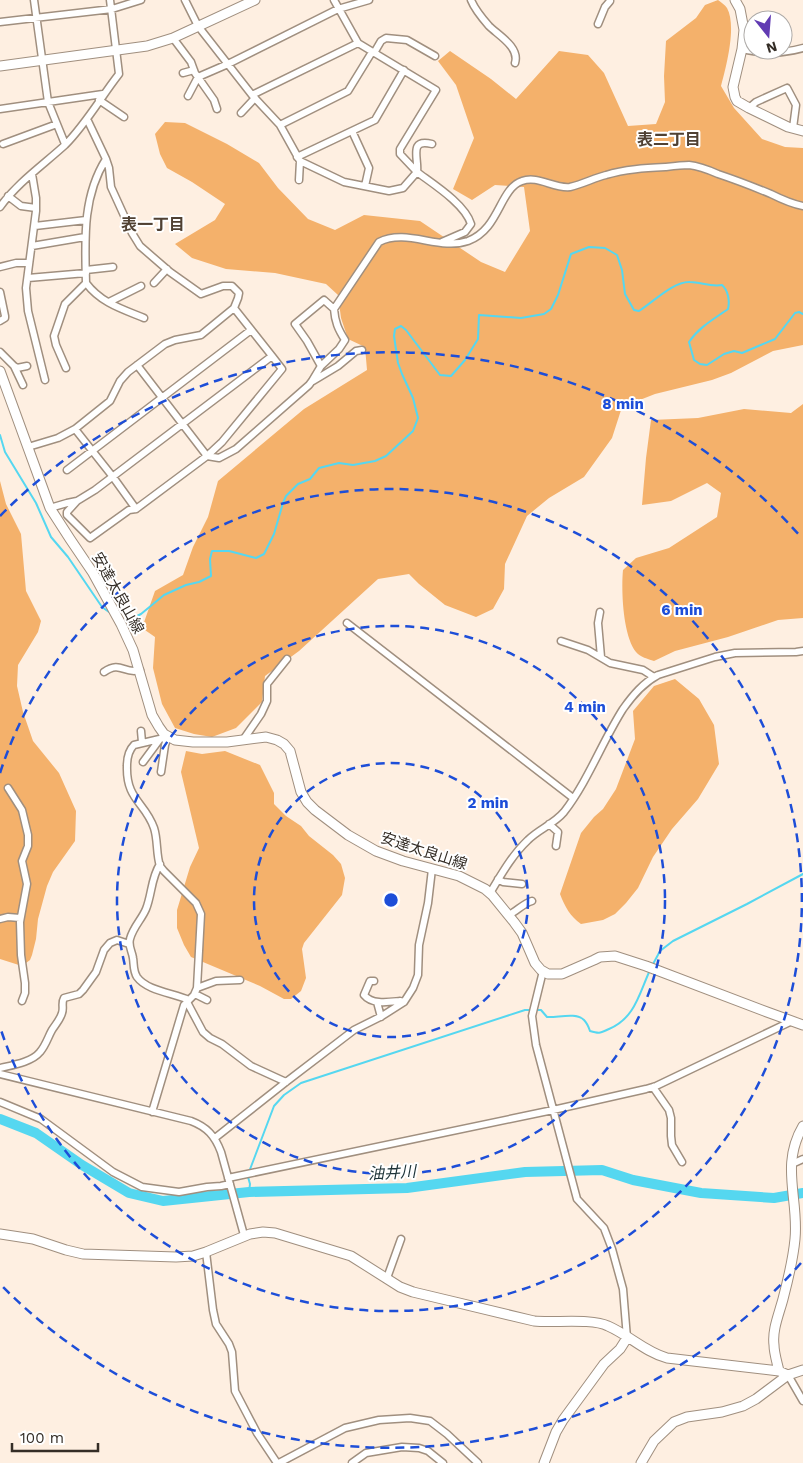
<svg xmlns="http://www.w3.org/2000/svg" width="803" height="1463" font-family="'Work Sans','Noto Sans JP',sans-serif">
	<rect width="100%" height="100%" fill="#feefe1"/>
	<path fill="#f4b16b" d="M718,0C721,2 725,5 727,8C737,26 726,67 721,86L734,108L762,139L785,147L803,148V345L773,351L731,373L712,380L655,394L622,407L612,438L584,477L549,498L527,516L505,564L504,589L493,609L476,617L445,605L419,584L409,574L378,579L299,651L265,676L262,702L236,728L212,737L194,734L175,728L162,704L153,668L155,637L142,628L155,591L183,575L193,547L208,517L218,481L304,409L367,370L365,347L348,339L341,318L338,295L326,284L275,273L226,269L192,258L175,244L215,220L225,204L192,182L167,168L160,154L155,134L165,122L185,123L227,144L259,163L278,188L308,219L335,230L364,215L420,221L481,262L505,272L530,231L524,187L495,185L472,200L453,189L474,138L456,85L438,61L450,51L491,79L516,99L559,51L588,55L604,73L628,126L656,124L665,102L664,76L666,41L696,18L705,5Z
		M803,404V618L778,620L728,637L675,651L654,661C648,659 640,657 636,652C623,636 621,591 623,570L636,558L669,548L717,517L721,493L707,483L671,501L642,505L646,458L651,420L698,418L744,409L791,413Z
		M0,481L6,504L21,534L26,591L41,621L38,632L18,665L17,686L23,712L33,741L59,773L76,811L75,841L53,872L47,886L38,919L36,939L32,955L30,960L22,966L0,959Z
		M675,679L699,699L714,725L719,764L698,799L672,829L653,857L638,888L626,903L615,914L603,920L581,924C570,916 565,907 560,894L581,833L594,817L603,809L616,789L635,739L633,711L654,686Z
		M186,751L202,754L225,751L260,765L274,793V804L286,816L301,826L309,836L333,855L341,864L345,878L342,895L304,943L302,949L306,978L301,991L291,999H284L260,986L191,957L184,945L177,928V910L190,867L199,848L181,772Z"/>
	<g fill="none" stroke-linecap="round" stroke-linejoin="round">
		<path stroke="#55d7f0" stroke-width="2" d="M0,435L5,452L36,503L51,537L68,557L102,607L109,612
			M127,621L141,614L164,595L186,585L199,582L211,576L210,559L212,551H229L256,558L264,554L274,534L283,503L286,496L298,484L310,479L319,468L339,463L353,465L375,461L386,456L413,431L418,418L413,398L402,374L398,363L394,336L395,329L401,326L406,330L440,375L451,376L465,360L478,339L479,315L521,318L544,314L551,309L558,295L571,254L589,247L605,248L617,255L622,270L625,294L634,310L639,311C653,302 674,281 690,282C701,282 710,287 722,285C728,290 730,301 728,309C714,319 699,327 689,342L694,360L700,364L707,365L724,354L734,351L742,353L775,339L795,313L799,312L803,314
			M652,966L660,951L673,941L747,904L803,874
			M535,1010H541L547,1017C557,1018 576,1012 584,1020C587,1023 589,1028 590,1031C600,1034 600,1033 609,1029C635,1018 639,994 650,970
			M249,1172L274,1106L284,1095L301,1083L525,1010H531
			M248,1177L250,1184L249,1192"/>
		<path stroke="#55d7f0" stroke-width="10" d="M0,1119L36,1133L82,1165L129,1193L163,1201L249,1192L407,1188L525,1172L602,1170L633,1180L701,1193L774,1198L803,1193"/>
		<defs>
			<path id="street" d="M34,0L48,102L65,144
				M185,0L198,26L252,95L280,125L300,161L344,182L389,191L403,188L417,172L400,154V149L436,90L358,43L334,0
				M471,0C475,10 482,18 489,26C498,35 520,47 515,63
				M0,22L112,9L141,0
				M598,24L605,7L610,1
				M173,38L191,62L195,73L214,100L217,109
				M742,49C767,54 779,54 803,48
				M374,53L381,41L386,38L407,40L435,56
				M183,73L194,70
				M252,95L358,43
				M188,96L198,77L228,64L338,9L369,0
				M99,100L124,117
				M749,108L756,102L787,88L796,105L793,128
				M0,109L103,94
				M241,113L255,98
				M280,125L348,91L372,52
				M352,131L369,168L365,186
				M3,144L57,124
				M432,144C408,138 419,159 417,172C433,184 465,204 471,224L465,232L442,242
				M297,157L375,120L404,70
				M106,159L109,168L111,187L132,233L140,246L170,272L201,294L223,286H232L239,293L238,298L234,308
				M32,174L36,198V211L26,288L28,311L45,380
				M299,180L300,161
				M8,196L21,206L36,208
				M0,207C17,183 43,165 65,145C86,124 101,97 119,74L110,0
				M35,226L86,220
				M32,246L85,237
				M0,267L16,263H29
				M86,270L113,267
				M28,278L86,273
				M86,283C101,303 122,309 144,318
				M154,283L167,269
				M0,292L5,316V318L0,321
				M109,302L141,286
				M334,309L379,242C407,228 439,251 468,241C500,229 499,189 522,181C538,175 554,189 570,187C583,184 594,178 606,175C625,169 646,168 666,167C674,166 682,165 689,165C699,166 709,170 718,174C736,180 754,187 771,194C781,199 792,204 803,206
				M0,352L14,366L23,385
				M137,365L207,456L219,458L236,449L309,385L312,381L321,366L307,341L295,324L324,300L334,309C335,322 338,329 345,340L339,349L321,366
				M14,366L17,368L27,366
				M66,368L56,345L54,336L65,304L86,283C85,241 82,197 106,159L87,119
				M313,381L338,366L356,351L362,350
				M75,429L113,477L136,509L129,510L90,538L67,515V512L77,501
				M28,447L58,438L75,429L110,401L120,381L128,372L165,344L175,340L201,335L234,308L272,356L95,490L77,501L67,503L50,508
				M67,470L251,330
				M136,509L207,456L222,442L282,369L272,356
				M600,612L598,623L601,657
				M347,623L573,798
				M561,641L588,650L610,663L643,670L654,677
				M104,672C121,660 124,675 140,670
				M141,731L142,742
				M243,740L261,714L267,701V684L287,659
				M143,762L160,739
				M161,772L165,745L168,737
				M8,788L22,810L28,835V846L22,861L27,884L20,922L21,955L25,983V993L22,1001
				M549,824L558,832L556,846
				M160,864C151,878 152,894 146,909C142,919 133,927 130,939C128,946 132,951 133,958C134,964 133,971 137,977C147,991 174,993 189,1000
				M498,879L503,882L522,884
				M490,893C501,875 512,855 528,840C539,829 554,824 564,812C588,781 602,742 623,709C633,695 643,683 658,675L715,657L735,653L796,652L803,651
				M509,915C517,911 524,903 532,901
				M0,919L8,917L20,918
				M543,971L532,1016L536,1045L577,1199L604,1228L612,1249L623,1289L627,1338
				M374,981H370L364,995C372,1005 389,1002 400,1001L404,1002
				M197,988L216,981L240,980
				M195,994L207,1000
				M187,1002L203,1032L210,1038L222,1044L251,1066L286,1082
				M377,1002L381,1017
				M0,1068C13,1065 32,1062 40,1052C46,1045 48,1037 52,1030C55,1025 60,1020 62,1013C64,1008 61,1003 64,998L79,994L83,990L96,972L104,950L110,943L117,940L129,944
				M0,1074L191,1121C207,1127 215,1136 221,1152L244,1235
				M653,1087L669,1110L671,1118V1136L672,1145L682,1162
				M0,1102L41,1119L113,1172L142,1187L179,1192L207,1187L221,1186L230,1184
				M152,1112L184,1005L194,995L197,988L201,914L196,903L164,871L160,866C156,854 158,840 154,828C145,802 126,800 127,766C127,758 128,751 134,745L168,737
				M215,1138L286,1082L354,1030L382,1016L404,1002L413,988L418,975L419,945L428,903L432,869
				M792,1164L803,1159
				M228,1178L553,1110L646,1089L656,1086L792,1021
				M206,1252L213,1310L216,1324L229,1344L232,1352L235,1391L257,1433L277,1463
				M387,1278L401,1239
				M788,1375L803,1401
				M279,1463L345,1428L379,1420L410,1418L430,1421L447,1434L478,1463
				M352,1463L366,1453L402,1447L419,1448L428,1451L443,1463"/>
			<path id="secondary" d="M735,0L740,9L744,30L742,49L733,87L735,97L737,101L749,108L788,127L803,131
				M0,66L147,46L173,38L255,0
				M0,371L50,508L70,539L93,573L121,624L133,650L152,715L159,727L164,734L175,740L193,742H227L266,737L277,740L284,744L290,751L301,792L307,802L315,810L348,835L376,851L403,861L459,876L485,889L492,895L514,922L522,933L535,963L541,970L548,974H562L594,960L600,957L615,956L646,966L767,1012L803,1025
				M0,1234L33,1239L66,1250L83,1254L176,1257L193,1256L206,1252L250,1234L263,1232L275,1233L351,1256L400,1287L413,1292L534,1321C554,1323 592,1318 608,1326C629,1335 645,1352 667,1358L779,1371L788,1375
				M779,1371C777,1362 774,1353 774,1345C772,1330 779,1314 783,1299C788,1280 793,1260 795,1239C799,1199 780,1165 803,1126
				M544,1463L556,1432L563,1420L604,1364L620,1349L627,1338
				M641,1463L654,1441L674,1422L687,1417L722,1412L743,1406L756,1399L788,1375L803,1370"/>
		</defs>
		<use href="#street" stroke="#a08f7f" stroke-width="9"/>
		<use href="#secondary" stroke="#a08f7f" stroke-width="11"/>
		<use href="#street" stroke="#fff" stroke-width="6"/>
		<use href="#secondary" stroke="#fff" stroke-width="9"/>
	</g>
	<g fill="none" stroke="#1d4ed8" stroke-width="2.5" stroke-dasharray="9 6">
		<circle cx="391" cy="900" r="137"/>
		<circle cx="391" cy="900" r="274"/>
		<path d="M0 773A411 411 0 1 1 0 1027"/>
		<path d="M801 1263A548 548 0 0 1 0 1284M0 516A548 548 0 0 1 801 537"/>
	</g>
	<g text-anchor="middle" stroke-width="4" stroke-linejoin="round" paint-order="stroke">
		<g font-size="15" fill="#342d26" stroke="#fff">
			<text transform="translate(118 593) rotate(61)" y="5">安達太良山線</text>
			<text transform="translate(424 851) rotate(18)" y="5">安達太良山線</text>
		</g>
		<g font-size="16" font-weight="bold" fill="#504133" stroke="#fff">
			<text x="669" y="145">表二丁目</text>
			<text x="153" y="230">表一丁目</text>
		</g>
		<g font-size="16" font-style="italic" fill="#1e3439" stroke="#fff">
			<text transform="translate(392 1172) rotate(-3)" y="6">油井川</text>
		</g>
	</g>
	<circle cx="391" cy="900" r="8" fill="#1d4ed8" stroke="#fff" stroke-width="2.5"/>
	<g font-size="15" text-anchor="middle" font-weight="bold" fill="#1d4ed8" stroke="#fff" stroke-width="4" stroke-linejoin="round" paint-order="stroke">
		<text x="623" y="409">8 min</text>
		<text x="682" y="615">6 min</text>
		<text x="585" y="712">4 min</text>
		<text x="488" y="808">2 min</text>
	</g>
	<g transform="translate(768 35) rotate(163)"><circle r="24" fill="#ffffff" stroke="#aeaba8"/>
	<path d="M0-4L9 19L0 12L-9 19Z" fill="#613bb3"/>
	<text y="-8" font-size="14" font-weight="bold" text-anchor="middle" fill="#342d26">N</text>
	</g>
	<path d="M12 1443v8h86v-8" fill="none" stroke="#342d26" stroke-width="2.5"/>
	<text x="20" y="1443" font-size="15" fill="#342d26" stroke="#ffffff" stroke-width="4" paint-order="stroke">100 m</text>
</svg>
